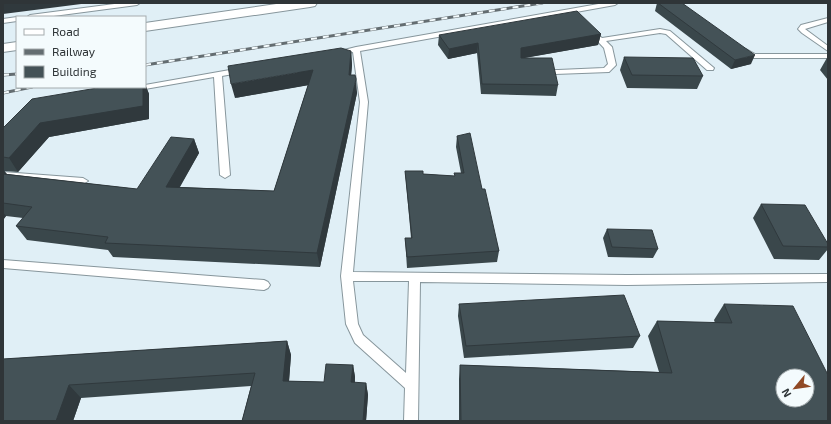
<svg xmlns="http://www.w3.org/2000/svg" width="831" height="424" font-family="'Exo 2',sans-serif">
	<rect width="100%" height="100%" fill="#e0eff6"/>
	<g fill="none" stroke-linecap="round" stroke-linejoin="round">
		<defs>
			<path id="lane" d="M122,3H140L137,5L46,17H27L30,15Z
				M604,3H618L615,5L360,51L368,102L353,272L627,275L828,274V282L627,285L420,282L418,421H404L405,388L355,343L346,324L341,276L360,102L353,52L336,55L332,53L356,47ZM353,281H409L406,373L363,335L358,324Z
				M17,17V21L3,23V19Z
				M828,18V22L805,29L828,46V51L802,33L798,29L801,25Z
				M590,28L602,38L660,29L670,31L714,68L713,70H707L666,34L660,33L606,41L612,47L616,65L609,72L555,74V70H558L604,68L608,64L604,48L588,31L586,30Z
				M740,49H746L755,54H828V58H754L740,53Z
				M241,68H244V72L222,76L230,175L225,178L220,175L214,77L145,89L141,87H145V85Z
				M3,172L83,178L88,181L83,184L3,178Z
				M3,260L264,280L268,282L270,285L268,288L264,290L3,268Z"/>
			<path id="street" d="M283,3H317L315,6L310,7L145,31V23Z
				M17,42V50L3,52V44Z"/>
		</defs>
		<use href="#lane" stroke="#87969c" stroke-width="2"/>
		<use href="#street" stroke="#87969c" stroke-width="2"/>
		<use href="#lane" fill="#fff" fill-rule="evenodd"/>
		<use href="#street" fill="#fff" fill-rule="evenodd"/>
		<defs>
			<path id="rail" d="M145,65L542,3
				M3,75L17,74
				M3,93L32,87"/>
		</defs>
		<use href="#rail" stroke="#646d71" stroke-width="3"/>
		<use href="#rail" stroke="#f4fbfd" stroke-width="2" stroke-dasharray="6" stroke-linecap="butt"/>
	</g>
	<path fill="#3a474b" d="M657,3H682L751,64L731,69L655,11Z
		M601,34L598,45L523,58L558,85L556,96L481,94L477,53L448,59L438,45L439,35Z
		M351,51L352,65L351,75L357,93L320,267L113,257L108,250L27,240L16,226L23,218L6,216L3,220V128L145,87V84L149,94V119L49,137L18,172L4,171L7,174L137,189L194,139L199,153L180,187L274,191L308,85L235,98Z
		M828,56V80L820,70Z
		M624,57L703,76L697,89L627,88L620,70Z
		M457,136L482,189L499,251L497,262L407,268L405,238H411L406,182L405,171L423,174L454,176L461,173L456,147Z
		M761,204L828,244V249L819,260L774,259L753,218Z
		M607,229L658,249L653,258L608,257L603,238Z
		M459,304L640,336L633,348L464,358L458,316Z
		M724,304L828,421H459V379L460,365L659,372L648,336L657,321L715,323L714,320Z
		M287,341L291,355L289,381L324,382L353,365L355,377V383H366L368,395L366,421H242L251,386L81,398L73,421H3V359Z"/>
	<path fill="#30393d" d="M3,3H89L3,14Z
		M601,34L598,45L519,59L521,48Z
		M478,43L477,53L448,59L449,49Z
		M351,51L352,65L350,88L349,75Z
		M755,55L751,64L731,69L735,60Z
		M313,70L315,84L235,98L231,84Z
		M356,79L357,93L320,267L317,253Z
		M145,84L149,94V119L49,137L18,172L9,158L40,123L143,87H145Z
		M194,139L199,153L172,200L166,187Z
		M3,169L11,180L3,184Z
		M3,212L6,216L3,220Z
		M287,341L291,355L288,394L283,381Z
		M353,365L355,377L353,395L351,382Z
		M366,383L368,395L366,421H363Z
		M69,385L81,398L73,421H56Z"/>
	<path fill="#445257" stroke="#30393d" fill-rule="evenodd" d="M658,3H682L755,55L735,60Z
		M577,11L601,34L521,48V58H552L558,85L482,84L478,43L449,49L439,35Z
		M341,48L351,51L349,75H355L356,79L317,253L105,243L108,237L16,226L32,207L3,203V174L137,189L171,137L194,139L166,187L274,191L313,70L231,84L228,66Z
		M624,57L693,58L703,76L632,75Z
		M103,87H143V106L40,123L9,158L3,157V128L32,99Z
		M470,133L482,189H485L499,251L407,257L405,238H412L405,171H423V174L455,176L454,173H464L457,136Z
		M761,204L805,205L828,244V247L783,246Z
		M607,229L652,230L658,249L612,247Z
		M624,295L640,336L466,346L459,304Z
		M724,304L793,306L828,375V421H461L460,365L672,373L657,321L732,323ZM783,376H807V400H783Z
		M287,341L283,381L324,382L326,364L353,365L351,382L366,383L363,421H242L255,373L69,385L56,421H3V359Z"/>
	<rect width="831" height="424" fill="none" stroke="#2f3538" stroke-width="8"/>
	<rect x="16" y="16" width="130" height="72" fill="#f4fbfd" stroke="#a5acae"/>
	<rect x="24" y="29" width="20" height="6" fill="#ffffff" stroke="#a5acae"/>
	<text x="52" y="36" font-size="12" fill="#2f3538">Road</text>
	<rect x="24" y="49" width="20" height="6" fill="#646d71" stroke="#a5acae"/>
	<text x="52" y="56" font-size="12" fill="#2f3538">Railway</text>
	<rect x="24" y="66" width="20" height="12" fill="#445257" stroke="#a5acae"/>
	<text x="52" y="76" font-size="12" fill="#2f3538">Building</text>
	<g transform="translate(795 388) rotate(241)"><circle r="19" fill="#f4fbfd" stroke="#a5acae"/>
	<path d="M0-3L7 15L0 10L-7 15Z" fill="#904925"/>
	<text y="-6" font-size="11" font-weight="bold" text-anchor="middle" fill="#2f3538">N</text>
	</g>
</svg>
